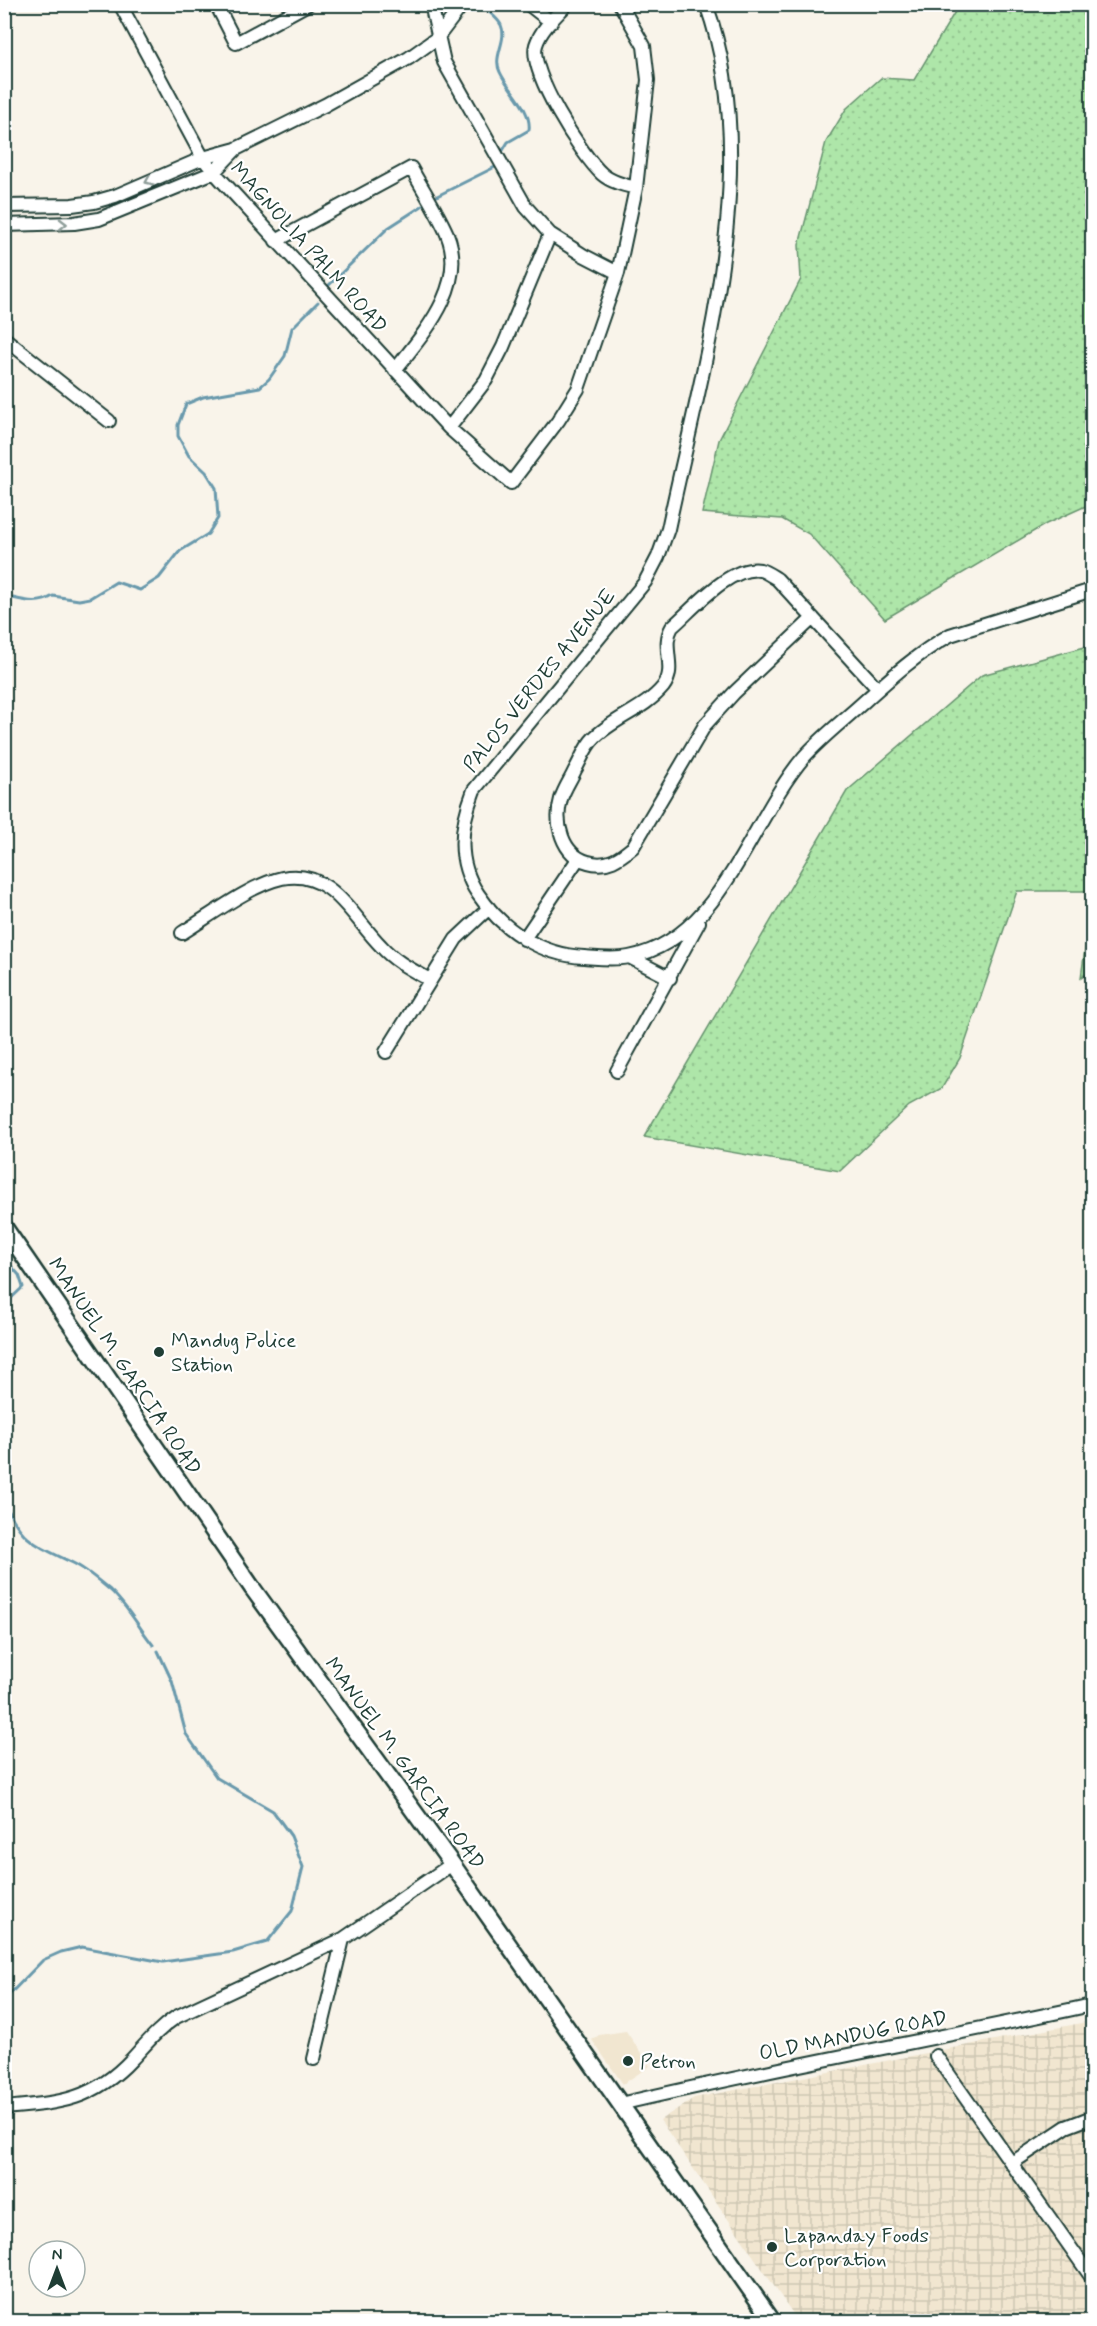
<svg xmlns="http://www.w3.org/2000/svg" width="1097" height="2326" font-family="Mynerve,sans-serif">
	<defs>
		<pattern id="industrial-grid" width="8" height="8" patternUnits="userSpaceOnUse" patternTransform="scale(1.5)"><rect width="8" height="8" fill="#f1e6d0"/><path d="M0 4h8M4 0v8" fill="none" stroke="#cec6b3"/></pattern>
		<pattern id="grass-dots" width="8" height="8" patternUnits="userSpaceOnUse" patternTransform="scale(1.5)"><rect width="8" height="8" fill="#aee6a9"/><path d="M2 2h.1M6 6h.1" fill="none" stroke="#95c692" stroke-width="1.8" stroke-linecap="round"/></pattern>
	</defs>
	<rect width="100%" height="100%" fill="#f9f4ea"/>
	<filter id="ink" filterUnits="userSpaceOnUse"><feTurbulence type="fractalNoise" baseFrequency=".0167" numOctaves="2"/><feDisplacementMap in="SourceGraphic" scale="12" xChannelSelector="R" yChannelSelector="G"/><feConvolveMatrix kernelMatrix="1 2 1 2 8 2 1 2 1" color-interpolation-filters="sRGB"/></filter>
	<g filter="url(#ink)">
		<path fill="#f1e6d0" d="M626,2031L650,2066L623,2084L592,2040L599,2035Z"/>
		<path fill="url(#industrial-grid)" d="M1092,2021V2321H798L660,2120L694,2098Z"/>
		<path fill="url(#grass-dots)" stroke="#66926e" stroke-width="1.5" d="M951,5H1092V506L1088,505L1046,524L885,619L809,534L782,519L702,513L719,440L801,279L799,245L826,142L846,109L881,78L914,80L956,10Z
			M1092,645V891H1017L960,1058L942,1088L909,1106L840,1171L644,1137L847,791L982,675Z
			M1092,899V971L1081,978Z"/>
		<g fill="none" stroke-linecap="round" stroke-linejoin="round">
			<path stroke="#6999ac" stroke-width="3" d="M482,4C487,12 497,17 501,25C508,41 492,56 500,72C508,90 532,109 529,130L508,142L502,152
				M433,198L495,167
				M327,287L388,228L422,206
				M4,596C23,600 37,606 53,596L79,600L90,598L116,582L140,590L159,578L180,551L208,534L218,518L216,488L206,472L189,456L178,436V425L186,404L203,397L260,387L269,379L285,356L292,328L318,302
				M4,1258L19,1275L23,1287L4,1305
				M4,1500C20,1541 36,1545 73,1563C86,1569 99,1581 110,1590C127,1605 139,1628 153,1645
				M4,2000L43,1960L61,1952L82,1947L163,1962L233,1952L267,1942L292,1911L303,1867L291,1836L273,1811L217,1778L186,1734L172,1681L158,1651"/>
			<defs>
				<path id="minor" d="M120,4L203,158L214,172L449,428L511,483L558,421L578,389L618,273L636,188L648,80L644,46L620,4
					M216,4L236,43L308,4
					M431,4L444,62L526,207L550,234L583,255L618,273
					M528,4L551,22
					M567,4C556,16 541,29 536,45C528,71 582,156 602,174C611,182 624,185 636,188
					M706,4C765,166 702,367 668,529L658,557L645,582L474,790C460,826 456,861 478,894C502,930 541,955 584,957C598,958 614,960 629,957C721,940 750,820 804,757C820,739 839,724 857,708C886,682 916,654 950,635L1092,590
					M4,206L72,205L94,202L115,196L203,158L236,149L325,105L409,58L437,38L463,4
					M4,225L74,223L99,219L214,172L236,149
					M276,241L411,168C423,190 437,211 447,234C468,285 424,333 395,370
					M4,338L109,421
					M449,428L486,380L503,347L550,234
					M813,618L734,693L705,725L633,847C620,858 607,868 588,862C562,855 554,823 561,799C564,789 571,779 575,770C581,760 585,747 593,739C613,718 644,710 663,687C678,668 660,647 672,627C693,609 730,565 760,570C765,571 772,576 777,579L878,689
					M182,933C210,916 250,885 282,878C331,868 352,917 381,946C394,961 412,970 430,980
					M524,939L578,859
					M629,957L670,978
					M386,1052L456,939L489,908
					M617,1071L699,922
					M936,2056L1092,2278
					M314,2059L343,1939
					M620,2104C777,2067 935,2039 1092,2005
					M4,2108C59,2103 93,2101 132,2059C146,2044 158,2029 176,2017L343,1939L452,1864
					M1012,2163L1066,2127L1092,2117"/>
				<path id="major" d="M4,1227L253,1589L452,1864L773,2322"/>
			</defs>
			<use href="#minor" stroke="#1f3d34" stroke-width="16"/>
			<use href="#major" stroke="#1f3d34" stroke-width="20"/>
			<use href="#minor" stroke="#fff" stroke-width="12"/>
			<use href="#major" stroke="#fff" stroke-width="15"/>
		</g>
		<defs><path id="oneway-chevron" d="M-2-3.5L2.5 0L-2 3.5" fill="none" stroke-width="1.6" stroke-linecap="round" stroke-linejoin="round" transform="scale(1.5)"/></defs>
		<g stroke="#8f9e9a">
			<use href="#oneway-chevron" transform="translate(149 181) rotate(157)"/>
			<use href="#oneway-chevron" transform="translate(63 224) rotate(-1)"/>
		</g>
	</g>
	<g fill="#1f3d34" stroke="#fff" stroke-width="2">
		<circle cx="159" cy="1352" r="6"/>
		<circle cx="628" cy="2061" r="6"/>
		<circle cx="772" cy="2247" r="6"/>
	</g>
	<g text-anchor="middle" stroke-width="4.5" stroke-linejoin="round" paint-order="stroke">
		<g font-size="21" fill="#1f3d34" stroke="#fff">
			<text transform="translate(309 247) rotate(48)" y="7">MAGNOLIA PALM ROAD</text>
			<text transform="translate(539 680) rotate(-51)" y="7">PALOS VERDES AVENUE</text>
			<text transform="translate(125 1366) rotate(56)" y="7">MANUEL M. GARCIA ROAD</text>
			<text transform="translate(405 1763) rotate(54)" y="7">MANUEL M. GARCIA ROAD</text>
			<text transform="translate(853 2035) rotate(-11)" y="7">OLD MANDUG ROAD</text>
		</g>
		<g font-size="21" fill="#1f3d34" stroke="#fff" text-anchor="start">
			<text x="171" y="1347">Mandug Police<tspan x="171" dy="24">Station</tspan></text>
			<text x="640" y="2068">Petron</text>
			<text x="784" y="2242">Lapanday Foods<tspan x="784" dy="24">Corporation</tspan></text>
		</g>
	</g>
	<rect width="1097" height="2326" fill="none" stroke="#fff" stroke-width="24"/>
	<rect x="12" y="12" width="1073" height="2302" fill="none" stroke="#1f3d34" stroke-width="2" filter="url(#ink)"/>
	<g transform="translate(57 2269)"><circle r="28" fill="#ffffff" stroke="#a5b1ae" stroke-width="1.5"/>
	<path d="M0-4.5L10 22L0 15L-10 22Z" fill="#1f3d34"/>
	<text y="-9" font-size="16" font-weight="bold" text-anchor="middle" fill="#1f3d34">N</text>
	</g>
</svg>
